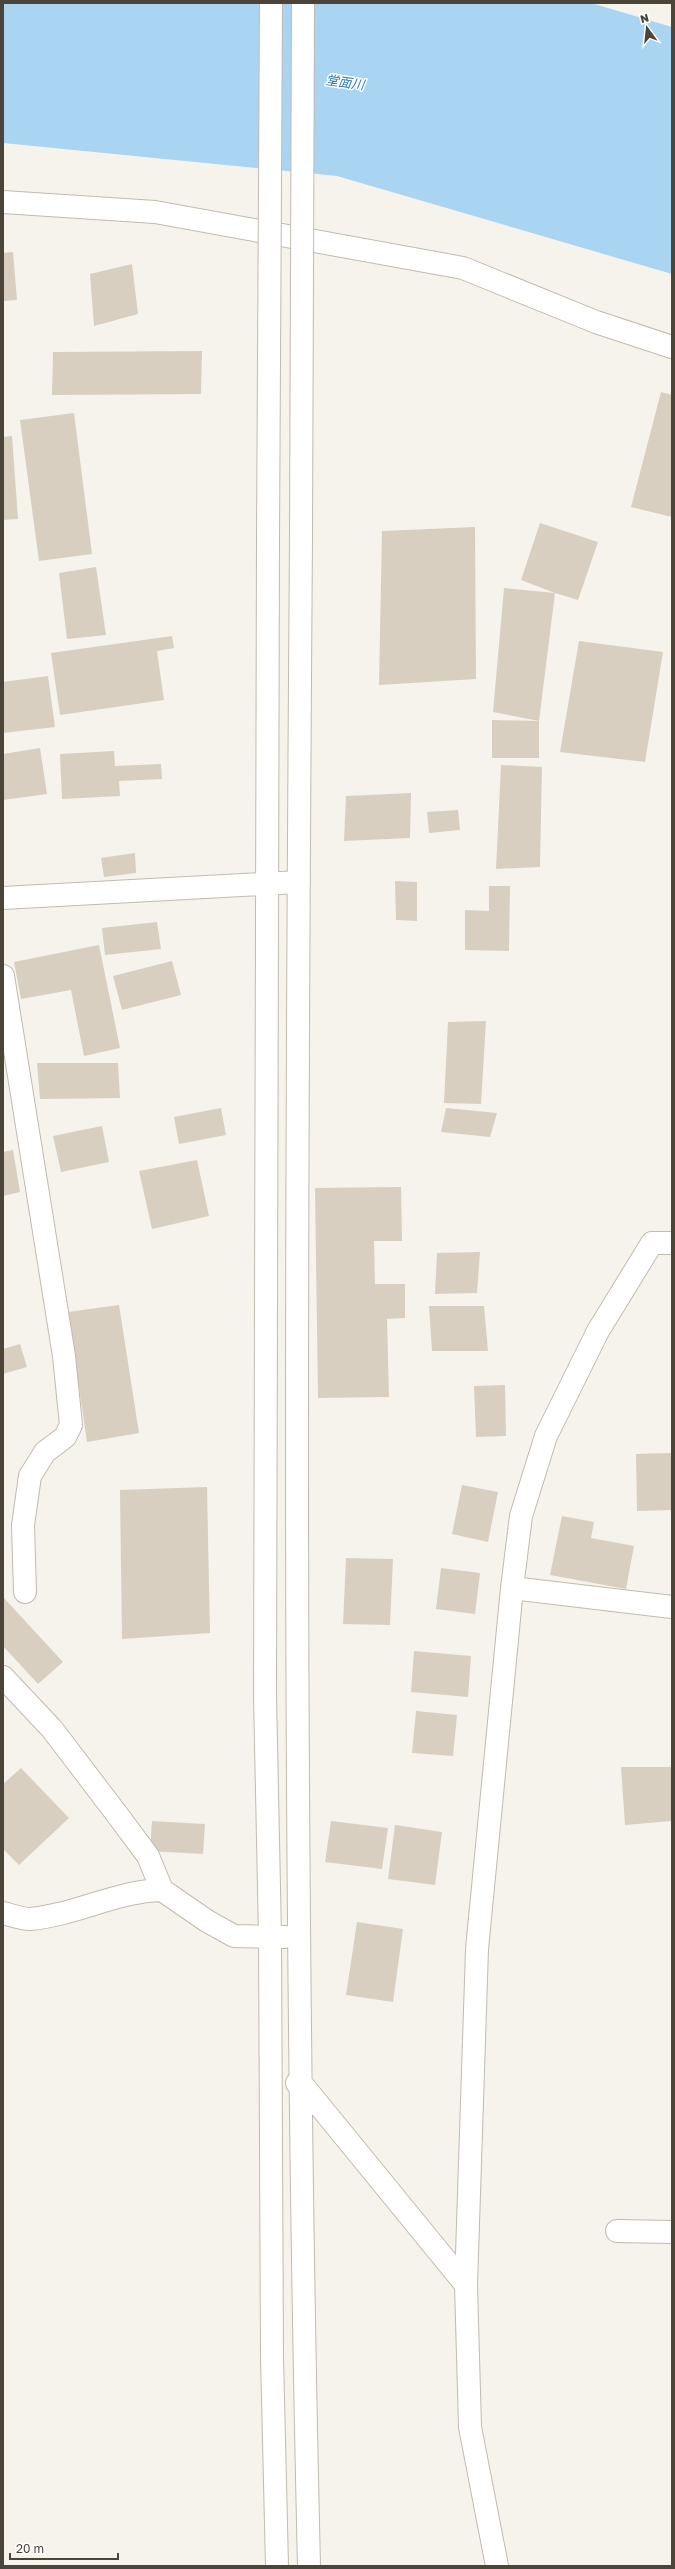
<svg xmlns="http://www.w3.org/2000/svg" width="675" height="2569" font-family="'Golos Text','Noto Sans JP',sans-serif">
	<rect width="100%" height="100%" fill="#f6f3ec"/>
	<path fill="#a9d4f2" d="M3,3H591L672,27V274L337,176L3,143Z"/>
	<path fill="#d8cfc1" d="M13,252L17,300L3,301V253Z
		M132,264L138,314L94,326L90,274Z
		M202,351L201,394L52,395L53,352Z
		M661,392L672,395V517L631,507Z
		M74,413L92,554L39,561L20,420Z
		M12,436L18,519L3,520V437Z
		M540,523L598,542L578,600L555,593L539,721L493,712L504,588L555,593L521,580Z
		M475,527L476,679L379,685L382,531Z
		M96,567L106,635L67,639L59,573Z
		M172,636L174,648L157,651L164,700L60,715L51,653Z
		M579,641L663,652L645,762L560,752Z
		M48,676L55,727L3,733V682Z
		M492,720L539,721V758H492Z
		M40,748L47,794L3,800V754Z
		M114,751L115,766L161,764L162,779L119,781L120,796L62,799L60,754Z
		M501,765L542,767L540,867L496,869Z
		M411,793L410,838L344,841L346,796Z
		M458,810L460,830L429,833L427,812Z
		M135,853L136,873L104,877L101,858Z
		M395,881L417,882V921L396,920Z
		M489,886H510L509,951L465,950V910L489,911Z
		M157,922L161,949L105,955L102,928Z
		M99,945L120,1048L84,1056L71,990L21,999L14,962Z
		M172,961L181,995L122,1010L113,976Z
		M486,1021L481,1104L444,1103L448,1022Z
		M37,1063H118L120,1098L40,1099Z
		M221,1108L226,1135L179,1144L174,1117Z
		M446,1108L497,1113L490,1137L441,1132Z
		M102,1126L109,1162L61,1172L53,1136Z
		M13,1150L20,1192L3,1196V1152Z
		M197,1160L209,1216L152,1229L139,1171Z
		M401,1187L402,1241H374L375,1284H405V1318L387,1319L389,1397L318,1398L315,1188Z
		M480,1252L477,1293L435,1294L437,1253Z
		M119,1305L139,1433L87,1442L68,1312Z
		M429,1306H484L488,1351H432Z
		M20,1344L27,1367L3,1374V1349Z
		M505,1385L506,1436L476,1437L474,1386Z
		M672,1453V1510L637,1511L636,1454Z
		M462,1485L498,1492L488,1542L452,1534Z
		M207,1487L210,1633L122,1639L120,1490Z
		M562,1516L594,1522L591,1538L634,1546L626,1589L550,1575Z
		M346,1558L393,1559L390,1625L343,1624Z
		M441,1568L480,1573L475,1614L436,1609Z
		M3,1597L63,1662L38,1684L3,1646Z
		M414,1651L471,1656L468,1697L411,1692Z
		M416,1711L457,1715L453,1756L412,1753Z
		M621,1767H672V1821L625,1825Z
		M21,1768L69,1818L19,1865L3,1849V1784Z
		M152,1821L205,1824L203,1854L150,1851Z
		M331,1821L388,1828L382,1869L325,1862Z
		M395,1825L442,1832L435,1885L388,1879Z
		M357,1922L403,1929L393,2002L346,1995Z"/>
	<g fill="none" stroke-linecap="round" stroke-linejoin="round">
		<defs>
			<path id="minor" d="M3,202L155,212L463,268L596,322L672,347
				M268,538L265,1695L270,1936L272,2357L277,2566
				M301,538C296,1214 293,1890 309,2566
				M3,898L299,882
				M3,976L64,1356L71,1425L65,1437L45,1452L30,1476L23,1525L25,1592
				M512,1588L672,1607
				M3,1677L52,1729L119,1817L148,1856L162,1890L207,1921L234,1936L285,1937
				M3,1913C11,1915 22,1919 30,1919C75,1915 117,1891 162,1890
				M297,2083H301L466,2285
				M617,2231L672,2232
				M497,2566L470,2427L466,2285L477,1949L512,1588L521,1516L546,1436L598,1331L652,1243H672"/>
		</defs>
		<use href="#minor" stroke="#c2bbae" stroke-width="24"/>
		<use href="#minor" stroke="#fff" stroke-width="22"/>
		<defs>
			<path id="minor-bridge" d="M268,538L271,3
				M301,538L303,3"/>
		</defs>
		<use href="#minor-bridge" stroke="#c2bbae" stroke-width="24" stroke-linecap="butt"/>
		<use href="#minor-bridge" stroke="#fff" stroke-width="22"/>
	</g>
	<g text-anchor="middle" stroke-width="3" stroke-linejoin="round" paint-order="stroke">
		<g font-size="13" font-style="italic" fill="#2e7ab2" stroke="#fff">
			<text transform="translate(345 82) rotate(8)" y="5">堂面川</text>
		</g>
	</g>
	<rect width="675" height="2569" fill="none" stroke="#4b4439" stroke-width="8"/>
	<g transform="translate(647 28) rotate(345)" stroke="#ffffff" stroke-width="3" paint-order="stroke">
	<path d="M0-3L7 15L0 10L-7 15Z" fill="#4b4439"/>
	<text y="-6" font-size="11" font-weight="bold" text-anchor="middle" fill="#4b4439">N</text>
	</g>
	<path d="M10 2553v6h108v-6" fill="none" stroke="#4b4439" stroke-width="2"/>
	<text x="16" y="2553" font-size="12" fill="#4b4439" stroke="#ffffff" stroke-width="3" paint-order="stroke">20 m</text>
</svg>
